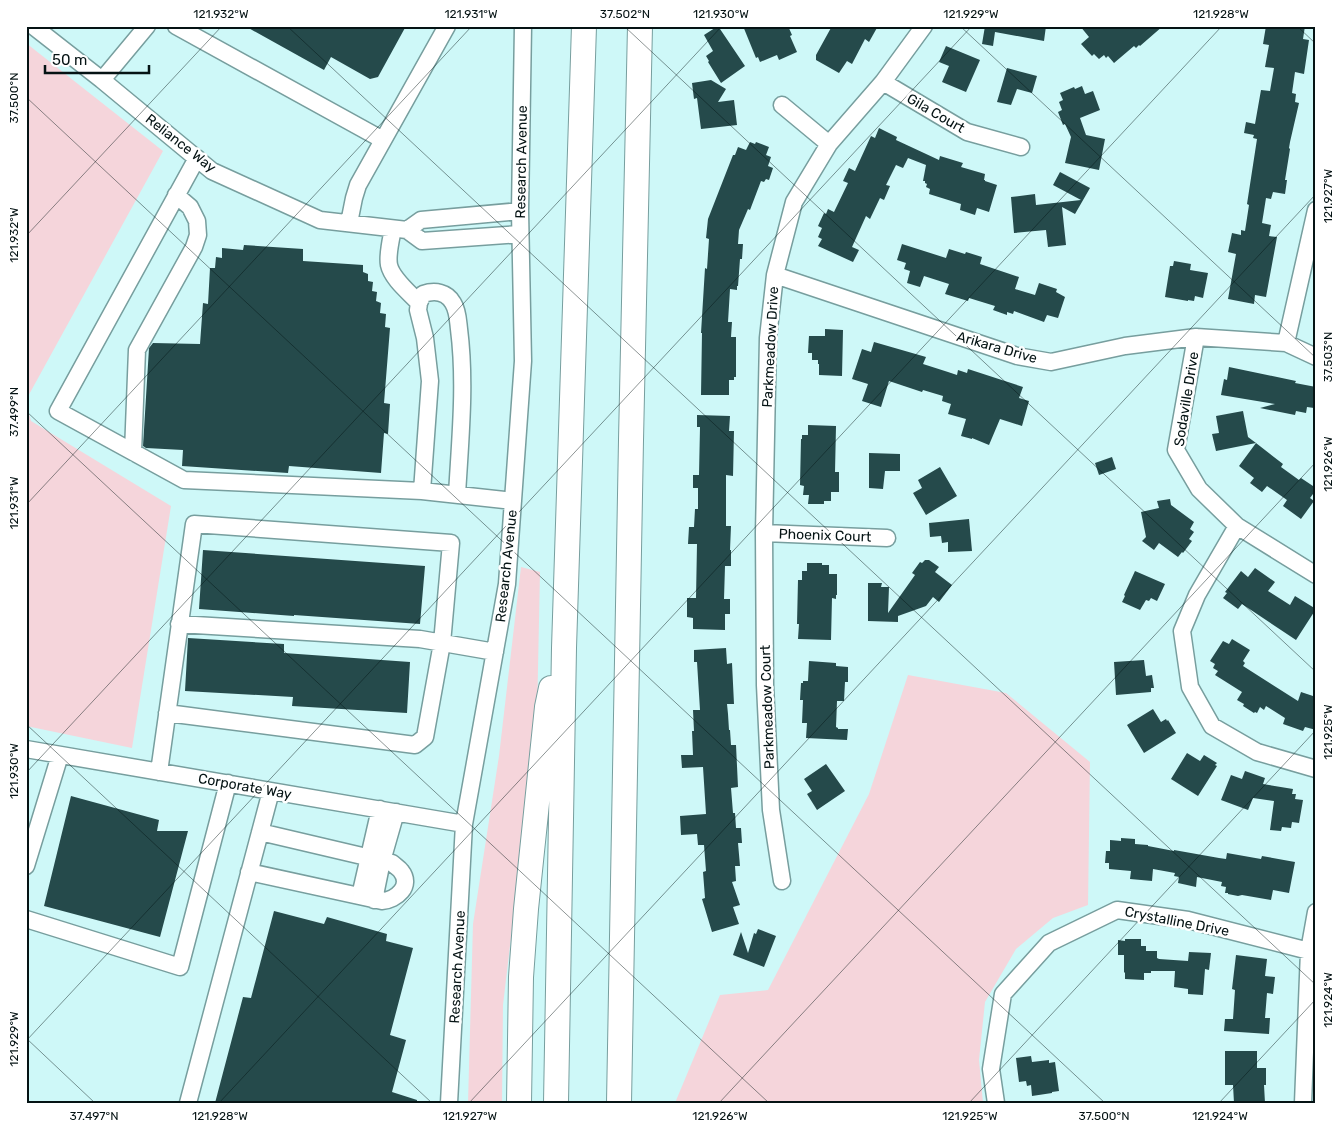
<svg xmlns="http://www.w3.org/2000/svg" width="1342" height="1129" font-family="Rubik,sans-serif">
	<rect width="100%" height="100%" fill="#cef8f8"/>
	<path fill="#f5d5db" d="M26,43L163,151L26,400Z
		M26,403L31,421L171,506L132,748L26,726Z
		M521,567L540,572L537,717L503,1005L502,1103H468L473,924L499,756Z
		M908,675L1006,693L1090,762L1088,905L1053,918L1016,949L985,1002L979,1060L983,1103H675L720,995L768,990L869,794Z"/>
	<path fill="#254a4b" d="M245,26H406L378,77L370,79L331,57L324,70Z
		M718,26L745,66L721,83L708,62L709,61L706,56L713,51L704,35Z
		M743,26H788L792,35L790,36L797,52L779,60L777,55L760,62L758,57L756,58Z
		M832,26H878L869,42L865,39L852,64L847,61L839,73L816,60V55Z
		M985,26H1046L1044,41L995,32L993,46L982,44Z
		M1080,26H1163L1140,46L1139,45L1136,48L1134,46L1114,63L1108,56L1106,58L1104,55L1099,59L1094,54L1092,56L1081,44L1089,37Z
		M1266,26H1305L1303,39L1309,40L1304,74L1295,72L1292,93L1296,94L1295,102L1299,103L1290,142L1289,148L1290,149L1285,180H1287L1285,194L1273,192L1271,199L1266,198L1262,223L1271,225L1269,236L1277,237L1266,297L1255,295L1254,304L1228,299L1236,254L1228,252L1232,233L1241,235V230L1245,231L1249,205L1247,204L1257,139L1253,138L1254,135L1244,133L1246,122L1255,124L1261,90L1270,91L1274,68L1265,67L1269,45L1263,44Z
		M946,46L980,60L966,92L942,82L949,66L939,62Z
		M1007,68L1037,76L1032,93L1017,89L1011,105L997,102Z
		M711,80L726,89L718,102L734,100L737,125L701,129L697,98L694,99L692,83Z
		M1082,86L1085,94L1093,91L1100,110L1080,118L1086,135L1105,139L1099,170L1065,163L1071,137L1065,124L1063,125L1058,112L1062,110L1059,102L1063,100L1060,93L1074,87L1075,89Z
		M879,128L897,137L896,140L939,160L940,156L963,163L961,167L985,174L984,180H985V181L997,185L989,212L977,208L975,215L960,210L961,204L929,194L930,189L926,187L927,184L925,183V181H923L926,165L908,158L903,168L896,165L886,185L890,186L884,200L880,198L870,219L866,216L852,247L859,250L853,262L818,246L822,239L818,237L822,228L818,226L824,213L826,214L828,209L834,212L848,183L843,181L849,168L855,171L871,136L875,138Z
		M750,142L755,144L756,142L769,147L766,155L771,157L768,166L773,168L769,180L766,179L764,182L761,181L750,210L748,209L739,230L738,244H743L742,259H740L738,286H737V290L730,289L728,322H732L731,337H736V377H734V380H729V395H701L702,333H701L705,268L707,269L709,239L706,238L708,219L733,155H735L738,147L746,150Z
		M1060,172L1090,188L1075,214L1062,207L1066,245L1048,247L1046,230L1014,233L1011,197L1035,194L1036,205L1081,200L1053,185Z
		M902,244L946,258L949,249L965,254L966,252L982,257L980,264L1019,277L1015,289L1035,295L1039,283L1057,289L1056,292L1065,297L1058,318L1047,315L1044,322L1014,311L1013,314L1007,312V315L993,310L995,306L969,298L968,301L945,294L949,284L924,276L920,287L907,283L910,271L904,269L906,263L897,260Z
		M244,245L303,249V261L363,265V272L368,274V281L373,282L372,291L377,292L376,301L381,303L380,313L386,314L385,327L390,328L384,403L390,404L388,434L384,433L381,473L289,466L288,473L182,466L183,450L146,448L143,446L149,348L153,343L200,344L203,303L208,304L210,268H215L216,257L222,258V248L243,250Z
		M1174,261L1191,264L1190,270L1208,273L1203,298L1195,296L1194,301L1188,300V301L1165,297L1170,266H1173Z
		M825,329L843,330L842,376L819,375V364H818V360H812V353H808L809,336H825Z
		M874,342L926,357L923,364L948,372L957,375L958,370L967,373L968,369L1023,387L1019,398L1029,401L1022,426L1000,419L989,445L972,438V439L961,436L966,419L948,414L951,404L942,401L943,396L923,390L922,392L889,381L881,407L862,401L868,384L852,379L862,349L871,352Z
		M1229,367L1296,381L1295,383L1316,387V396L1314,408L1307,407L1306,413L1296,411L1295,415L1260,408L1275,404L1221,395L1224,379L1227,380Z
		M1243,411L1248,437L1256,443L1216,451L1212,434L1219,433L1216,416Z
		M697,415L730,416L729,431H734L733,476L726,475V526H731L730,550H731V566H725L724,599H730V614H725V630L693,629V618L687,617V598H696L697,544H688L689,527H694L695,509H698V488H693V475H699L700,427H697Z
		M808,425L836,426L835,472H839V492H831V501H824V504H808L809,495H803L804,486L800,485L801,439H802V435H808Z
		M1256,443L1283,464L1281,467L1299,480L1301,478L1316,488V490L1310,498L1314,501L1301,519L1283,506L1287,500L1267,486L1262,492L1250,483L1254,478L1239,466Z
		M869,453L900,454V471H885L883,489L869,488Z
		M1112,457L1116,469L1099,475L1095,463Z
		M940,467L957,496L926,515L913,493L922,488L918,480Z
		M1170,499L1171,505L1194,522L1190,529L1194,532L1189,539L1192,541L1183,553L1182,552L1178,557L1159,543L1154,550L1142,541L1146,537L1141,512L1159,508L1157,501Z
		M969,519L972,551L948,552V542L942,543L941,536L930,537L929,523Z
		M203,550L425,566L420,624L294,615V616L199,609Z
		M925,560H929L939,567L935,572L952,585L939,602L933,597L926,606L898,616V622L868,621V583H882L881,587H889L888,613L915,575L912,573L920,562L922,563Z
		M807,563H822V565H829V574H837V595H836V599L832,598L831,640L798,639L799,624H797L798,580H802V571H807Z
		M1255,568L1275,582L1268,591L1290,605L1295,596L1316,609L1296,640L1242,604L1238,609L1223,598L1227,593L1225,592L1241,571L1248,577Z
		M1135,571L1165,584L1157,601L1151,598L1149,601L1146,600L1140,610L1122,602L1125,596L1124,595Z
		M188,638L284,644V653L410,662L407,713L292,706L293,697L185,691Z
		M1232,639L1250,650L1243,661L1245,663L1243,666L1298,701L1301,692L1316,697V730L1305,727L1303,731L1283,724L1285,718L1266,706L1264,710L1260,707L1257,713L1255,712L1254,713L1243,706L1244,704L1237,700L1242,692L1215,675L1218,671L1213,668L1215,664L1210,661L1223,641L1229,644Z
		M726,648L727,664L732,663L734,704H727L728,714L729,730H730L731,745H736L738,787L731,788L733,813H735L736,828H741L742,843H738L740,866H735L736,881L732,882L740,905L733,907L739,924L712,932L702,899L705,898L703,872L706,871L704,845H698L697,834L681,835L680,816L706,814L703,767L682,768L681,755H693L692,731H694L693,710H700L697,662H694V650Z
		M1144,660L1146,676L1152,675L1154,688H1151V692L1116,695L1114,662Z
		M809,661L836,663V666L848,667V682H845L844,701H837L836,727L838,728V729H848L847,740L806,738L807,723H802L803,700H800L801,683H803V681H808Z
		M1153,709L1161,722L1166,719L1167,721L1168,720L1176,733L1144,753L1127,725Z
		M1187,753L1200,761L1204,755L1217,763L1215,765L1217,766L1198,796L1171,779Z
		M826,764L845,791L817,810L807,794L812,791L804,779Z
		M1245,771L1265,778L1263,784L1293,789L1292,794H1296L1295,799L1303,800L1299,823L1292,822L1291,828L1282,827L1281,831L1270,830L1274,801L1253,798L1248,810L1221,800L1231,775L1242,779Z
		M71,796L159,820L157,831H188L160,937L44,906Z
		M1121,838L1135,839V844L1148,845V846L1174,851V850L1219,858L1226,859L1227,853L1261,859L1262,856L1295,862L1289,893L1273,890L1271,900L1242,895L1238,896L1228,894V893H1225L1226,887L1221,886L1222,882L1197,877L1196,887L1178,883L1179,877L1174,876L1175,873L1153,869L1152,881L1130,879L1131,871L1109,869V863H1105L1106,851H1110V840L1121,841Z
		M274,911L324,924L327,917L387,934L386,941L413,948L390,1035L406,1040L392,1092L417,1100V1103H215L243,997L251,998Z
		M758,929L776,936L764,967L733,955L741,932L748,953L754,933L756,934Z
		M1125,939H1141V946H1146V951H1157V958L1159,959L1188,961L1189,952L1211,953L1209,970L1205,969L1203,995L1188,994V989L1174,987L1175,971H1151V973H1144V980L1125,979V973L1124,972V955H1118V940L1125,941Z
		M1236,955L1267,959L1265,976L1275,977L1273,994L1267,993L1265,1018H1270L1269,1034L1224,1031L1225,1019H1233L1235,990L1232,989Z
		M1225,1051H1257V1068H1266V1085H1264L1265,1103H1234L1233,1085H1225Z
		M1031,1056L1032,1062L1049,1060V1063L1055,1062L1059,1091L1052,1092V1093L1032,1096L1031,1085L1027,1086L1026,1081L1019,1082L1016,1058Z"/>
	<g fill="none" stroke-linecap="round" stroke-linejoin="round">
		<defs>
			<path id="minor" d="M33,26L102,80L212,171L320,220L407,230L422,241L520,234
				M176,26L383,140
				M102,80L147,26
				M883,82L967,132L1021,147
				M782,105L829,144
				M197,158L58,411L184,480L422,491L513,501
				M349,223L354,198L358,185L447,26
				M393,229C391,239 387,255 389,265C392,279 410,293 419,303
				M407,230L421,220L520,211
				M775,275L1017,356L1051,362L1125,346L1196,337L1286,343L1316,357
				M1196,337L1176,450L1199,489L1237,526L1316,575
				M1286,343L1316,210
				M133,452L137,350L194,247L198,235L197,221L190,207L176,195
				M422,491L430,381L425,338L418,310L419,303L423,294C435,290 447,292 453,303C458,311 458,321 459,329C466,384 460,440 457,495
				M1237,526L1197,595L1182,631L1190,687L1212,726L1257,752L1316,769
				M764,533L887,538
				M179,624L420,639L495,652
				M26,749L464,824
				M159,772L194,524L451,543L442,643L425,737L415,745L167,713
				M26,866L60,755
				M249,872L382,901C396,900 413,886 401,871C399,868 395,866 392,863L260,832
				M782,881L771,810L765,685L764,533L768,338L775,275L794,202L829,144L883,82L924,26
				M360,896L380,809
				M374,900L382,861L396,812
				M26,919L180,967L228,783
				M188,1103L271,791
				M449,1103L464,824L507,584L523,361L520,211L523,26
				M996,1103L991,1069L1003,994L1049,943L1117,910L1188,920L1309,951
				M1303,1103L1309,951L1316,912"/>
			<path id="highway" d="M519,1103L521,977L526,909L547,707L551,688
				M556,1103L564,648L584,26
				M619,1103L631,440L640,26"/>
		</defs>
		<use href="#minor" stroke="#779e9e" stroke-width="19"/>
		<use href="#highway" stroke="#779e9e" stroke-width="26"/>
		<use href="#minor" stroke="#fff" stroke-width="16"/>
		<use href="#highway" stroke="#fff" stroke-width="24"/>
	</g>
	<path fill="none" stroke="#051314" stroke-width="1" stroke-opacity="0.45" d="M287,26L1316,985M624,26L1316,672M960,26L1316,358M1297,26L1316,44M26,97L1105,1103M26,236L222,26M26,411L769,1103M26,505L472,26M26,724L432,1103M26,773L722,26M26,1038L95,1103M26,1041L972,26M219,1103L1222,26M469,1103L1316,194M719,1103L1316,462M969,1103L1316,730M1219,1103L1316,999"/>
	<g text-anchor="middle" stroke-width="5" stroke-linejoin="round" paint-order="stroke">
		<g font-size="14" fill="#051314" stroke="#fff">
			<text transform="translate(936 113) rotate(30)" y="5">Gila Court</text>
			<text transform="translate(181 143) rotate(38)" y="5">Reliance Way</text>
			<text transform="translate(521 162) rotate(-89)" y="5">Research Avenue</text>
			<text transform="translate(770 347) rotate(-87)" y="5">Parkmeadow Drive</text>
			<text transform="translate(997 347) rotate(16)" y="5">Arikara Drive</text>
			<text transform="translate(1186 399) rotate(-81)" y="5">Sodaville Drive</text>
			<text transform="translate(825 535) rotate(2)" y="5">Phoenix Court</text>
			<text transform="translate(506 566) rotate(-84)" y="5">Research Avenue</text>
			<text transform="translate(767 707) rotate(-92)" y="5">Parkmeadow Court</text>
			<text transform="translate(245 786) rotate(10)" y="5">Corporate Way</text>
			<text transform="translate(1177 921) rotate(11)" y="5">Crystalline Drive</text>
			<text transform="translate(457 967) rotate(-87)" y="5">Research Avenue</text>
		</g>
	</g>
	<rect width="1342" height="1129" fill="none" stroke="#ffffff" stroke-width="55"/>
	<path d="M45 65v8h104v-8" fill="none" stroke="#051314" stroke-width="2.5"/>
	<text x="52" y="65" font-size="15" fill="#051314" stroke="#ffffff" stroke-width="4" paint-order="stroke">50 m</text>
	<rect x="28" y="28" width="1286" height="1074" fill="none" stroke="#051314" stroke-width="2"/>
	<g font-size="12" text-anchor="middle" fill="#051314">
		<text x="221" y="18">121.932°W</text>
		<text x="471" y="18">121.931°W</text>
		<text x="625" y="18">37.502°N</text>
		<text x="721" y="18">121.930°W</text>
		<text x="971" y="18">121.929°W</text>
		<text x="1221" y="18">121.928°W</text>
		<text transform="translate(14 98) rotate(-90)" y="4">37.500°N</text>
		<text transform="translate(1328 196) rotate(-90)" y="4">121.927°W</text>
		<text transform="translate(14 235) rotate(-90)" y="4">121.932°W</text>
		<text transform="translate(1328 357) rotate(-90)" y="4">37.503°N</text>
		<text transform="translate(14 412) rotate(-90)" y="4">37.499°N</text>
		<text transform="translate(1328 464) rotate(-90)" y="4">121.926°W</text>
		<text transform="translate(14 503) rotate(-90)" y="4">121.931°W</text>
		<text transform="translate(1328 732) rotate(-90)" y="4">121.925°W</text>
		<text transform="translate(14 771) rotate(-90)" y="4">121.930°W</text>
		<text transform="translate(1328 1000) rotate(-90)" y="4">121.924°W</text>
		<text transform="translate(14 1039) rotate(-90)" y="4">121.929°W</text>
		<text x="94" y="1120">37.497°N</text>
		<text x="220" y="1120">121.928°W</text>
		<text x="470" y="1120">121.927°W</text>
		<text x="720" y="1120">121.926°W</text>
		<text x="970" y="1120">121.925°W</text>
		<text x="1104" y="1120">37.500°N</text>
		<text x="1220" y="1120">121.924°W</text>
	</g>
</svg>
